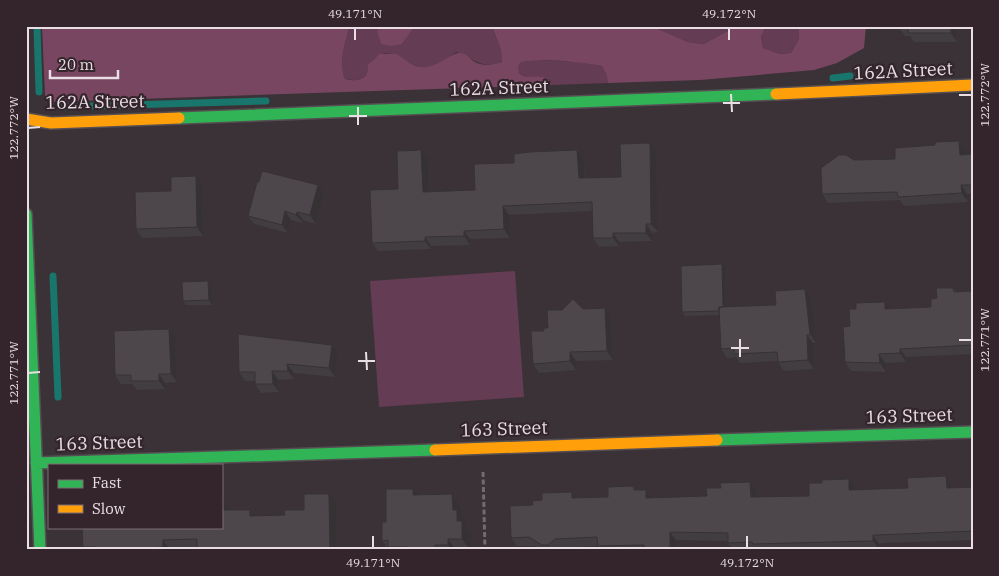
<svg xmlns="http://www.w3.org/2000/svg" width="999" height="576" font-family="'IBM Plex Serif',serif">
	<rect width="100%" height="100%" fill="#3a3237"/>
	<path fill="#643c53" d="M349,26H378L377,32L381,44H402L415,26H492L501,50L502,62C478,69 477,59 456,52C449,57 441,64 433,67C413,73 401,50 382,54C363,58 377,86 345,79C338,61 346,44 349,26Z
		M651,26H732L731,29L704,44L688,42Z
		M766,26H799V39L791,53L780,54L763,48L761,37Z
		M538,60L576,62L602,66L606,74L608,83L552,85L550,80C540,78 525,78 519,73L517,68L521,62Z
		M515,271L524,397L379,407L370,281Z"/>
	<path fill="#794662" d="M42,26H349C346,44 338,60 345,79C357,82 369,80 368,65L379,54H397C416,68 423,73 445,59C450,57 454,53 459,53C465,53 468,56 472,60C481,67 491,65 502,62L501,50L492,26H651L688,42L704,44L731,29L732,26H766L761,37L763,48L780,54L791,53L799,39V26H866L864,48L837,63L814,70L700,80L608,83L606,74L602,66C575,62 548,58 521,62L518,67L519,73C529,82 546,70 552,85L49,102L45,95Z
		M378,26H415L402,44L391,46L381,44L377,32Z"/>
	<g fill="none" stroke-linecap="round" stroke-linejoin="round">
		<path stroke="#18766d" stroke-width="7" d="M37,26L39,92
			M833,78L850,76
			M60,107L266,101
			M53,276L58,397"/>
		<defs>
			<path id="fast" d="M179,118L776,94
				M26,214L40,550
				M717,440L973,432
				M36,463L435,450"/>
			<path id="slow" d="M776,94L973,85
				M26,119L51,123L179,118
				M435,450L717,440"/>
		</defs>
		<use href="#fast" stroke="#554e52" stroke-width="14"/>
		<use href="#slow" stroke="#554e52" stroke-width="14"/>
		<path stroke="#716b6e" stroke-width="3" stroke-dasharray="5 2.5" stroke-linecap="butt" d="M483,472L485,550"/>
		<use href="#fast" stroke="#30b455" stroke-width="11"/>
		<use href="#slow" stroke="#ff9f0a" stroke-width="11"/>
	</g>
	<path fill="#423d40" d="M899,26H956L957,42H914L910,36H905L899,28Z
		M959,141L965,150V154H973V194H967L968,202L904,206L900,200L828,203L822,194L854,160L895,159L935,145Z
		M650,143L656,152L658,232L652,233V241L619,242V246L599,247L593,238L592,211L509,215L510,238L470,239V245L431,246V249L378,251L372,243L398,189L428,158L429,192L475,190L514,163L577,150L584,158L585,178L621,177Z
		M202,185L203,236L142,238L136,229L171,191Z
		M324,194L316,224L303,220V223L291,220L288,233L254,224L248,216Z
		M725,269L726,307L776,305L805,289L811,298L816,343H813L814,369L784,371L778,362V361L740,363L736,357L727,358L721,349L719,315L685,316L682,312Z
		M208,281L212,286V305H186L183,301Z
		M953,288L957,292L973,291V354L906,357V362L885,363L886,372L851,371L845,362L850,326L890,309L931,307L937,298Z
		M583,309L611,317L613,360L576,361V370L539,373L533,364L544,331L548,328Z
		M175,338L177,382L165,383V389L137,390L132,384H121L115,375Z
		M332,345L338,354L335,377L294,373V379L278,380L279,392L261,393L255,384V381H245L239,372Z
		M946,476L952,485V488L973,487V540L883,543L879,544V549L862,550H733L728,543V541L676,540V550H601L598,546L561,548L558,550H541L535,546H517L511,538L533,505L542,500L572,492L576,498L608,497L633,486L636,490H646L651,498L707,496L756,491V497L809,496L855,488V490L908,488Z
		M329,494L336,503L337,550H197V549L84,550L83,547L221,527L222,498L229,508V510H250L254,516L285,515L304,510Z
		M417,494H452L461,506V515L466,522V527L471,534V550H389L382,541L386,522Z"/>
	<path fill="#363234" d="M951,26H956L957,42L951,33Z
		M959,141L965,150L966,163L960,155Z
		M650,143L656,152L658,232L651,224Z
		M421,150L428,158L429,201L423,192Z
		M577,150L584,158L585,187L579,178Z
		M196,176L202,185L203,236L197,227Z
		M318,185L324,194L316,224L310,215Z
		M961,185L967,194L968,202L962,193Z
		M503,206L509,215L510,238L504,229Z
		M285,211L291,220L288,233L282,225Z
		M297,212L303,220V223L296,215Z
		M646,224L652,233V241L646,233Z
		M464,231L470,239V245L464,236Z
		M613,233L619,242V246L613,238Z
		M425,237L431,246V249L425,241Z
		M722,264L725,269L726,315L723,311Z
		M208,281L212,286V305L209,300Z
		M805,289L811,298L816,343L810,334Z
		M885,302L891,311L885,309Z
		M605,308L611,317L613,360L607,351Z
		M169,329L175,338L177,382L171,374Z
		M807,335L813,343L814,369L808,360Z
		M332,345L338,354L335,377L329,368Z
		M900,349L906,357V362L900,353Z
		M570,352L576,361V370L570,361Z
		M879,354L885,363L886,372L880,363Z
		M287,364L294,373V379L288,371Z
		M272,371L278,380L279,392L273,384Z
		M159,374L165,383V389L159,381Z
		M946,476L952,485L953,497L947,488Z
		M849,479L855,488V499L849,490Z
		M750,482L756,491L757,506L751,497Z
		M413,489L422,501L413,495Z
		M646,490L652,498H646Z
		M572,492L578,501L572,498Z
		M329,494L336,503L337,550H330Z
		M452,494L461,506V515L466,522V527L471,534V550H470L462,539L457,521L453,510Z
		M222,498L229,508V519L222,510Z
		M250,510L256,519L250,516Z
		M670,532L676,540V550H671L670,548Z
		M873,535L879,544V549L873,541Z
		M448,539L456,550H452L448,545Z
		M163,540L170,550H165L163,547Z"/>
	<path fill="#4d474b" stroke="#363234" d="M899,26H951V33H908V27L899,28Z
		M959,141L960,155L973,154V185H961L962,193L898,197L897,192L822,194L821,168L839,155H846L854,160L895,159V148L935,145V142Z
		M650,143L651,224H646V233H613V238H593L592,202L503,206L504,229L464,231V236L425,237V241L372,243L370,190L398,189L397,151L421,150L423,192L475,190L474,164L514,163V154L530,152L577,150L579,178L621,177L620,144Z
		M262,171L318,185L310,215L297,212L296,215L285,211L282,225L248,216L257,182H259Z
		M196,176L197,227L136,229L135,192L171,191V177Z
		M722,264L723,307H719V311L682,312L681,266Z
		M208,281L209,300L183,301L182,282Z
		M936,288H953L954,292L973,291V348V345L900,349V353L879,354L880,363L845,362L843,327L850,326L849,309H856V303L885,302V309L931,307V299L937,298Z
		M805,289L810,334L807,335L808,360L778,362L777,352L734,354V348L721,349L719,307L776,305L775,291Z
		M573,299L583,309L605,308L607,351L570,352V361L533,364L531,331H544V328H548L547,310H562Z
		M169,329L171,374H159V381H131V375H115L114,331Z
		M238,334L332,345L329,368L287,364L288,371H272L273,384H255V372H239Z
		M946,476L947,488L973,487V531L877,535H873V541L753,544L752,542L728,543V533L670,532V548L645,549L644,545L598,546L597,537L555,539L548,545H542L529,537L511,538L510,506L533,505L532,501L542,500V493L572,492V498L608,497V487L633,486L634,490H646V498L707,496L706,488H721L720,483L750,482L751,497L809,496V483H822V480L849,479V490L908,488L907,478Z
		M386,489H413V495L452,494L453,510H457V521H462V539H448V545H435V550H407V547H388V540L382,541V522H386Z
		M304,494H329L330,550H197V539L163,540V547L148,548L149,550H95V547H83L82,527H221V498H222V510H250V516L285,515L284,510H304Z"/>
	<path fill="none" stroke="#e8dee3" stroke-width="2" d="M355,28V40M729,28V40M731,94L732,112M959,95H972M723,103H740M358,107V125M349,116H367M28,128L40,127M740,339V357M959,340H972M731,348H749M366,352L367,370M358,361H375M28,373L40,372M373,536V548M747,536V548"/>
	<g text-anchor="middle" stroke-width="4.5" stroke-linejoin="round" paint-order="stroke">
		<g font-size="18" fill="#e8dee3" stroke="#34252c">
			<text transform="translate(903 71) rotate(-3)" y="6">162A Street</text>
			<text transform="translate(499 88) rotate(-2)" y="6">162A Street</text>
			<text transform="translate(95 102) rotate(-1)" y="6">162A Street</text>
			<text transform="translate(909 416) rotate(-2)" y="6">163 Street</text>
			<text transform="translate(504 429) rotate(-2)" y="6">163 Street</text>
			<text transform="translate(99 443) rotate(-2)" y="6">163 Street</text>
		</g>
	</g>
	<rect width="999" height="576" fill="none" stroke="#34252c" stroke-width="55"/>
	<rect x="48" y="464" width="175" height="65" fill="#34252c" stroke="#7c6f75"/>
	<rect x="58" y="480" width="25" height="8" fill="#30b455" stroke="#7c6f75"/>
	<text x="92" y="488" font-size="15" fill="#e8dee3">Fast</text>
	<rect x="58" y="505" width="25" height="8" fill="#ff9f0a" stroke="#7c6f75"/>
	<text x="92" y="514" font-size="15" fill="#e8dee3">Slow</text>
	<path d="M50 70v8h68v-8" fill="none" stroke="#e8dee3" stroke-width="2.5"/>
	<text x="58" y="70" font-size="15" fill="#e8dee3" stroke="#34252c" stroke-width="4" paint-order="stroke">20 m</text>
	<rect x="28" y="28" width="944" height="520" fill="none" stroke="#e8dee3" stroke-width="2"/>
	<g font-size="12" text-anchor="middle" fill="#e8dee3">
		<text x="355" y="18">49.171°N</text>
		<text x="729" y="18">49.172°N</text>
		<text transform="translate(985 95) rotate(-90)" y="4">122.772°W</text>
		<text transform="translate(14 128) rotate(-90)" y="4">122.772°W</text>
		<text transform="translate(985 340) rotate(-90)" y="4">122.771°W</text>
		<text transform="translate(14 373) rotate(-90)" y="4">122.771°W</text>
		<text x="373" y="567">49.171°N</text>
		<text x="747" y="567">49.172°N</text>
	</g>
</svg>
